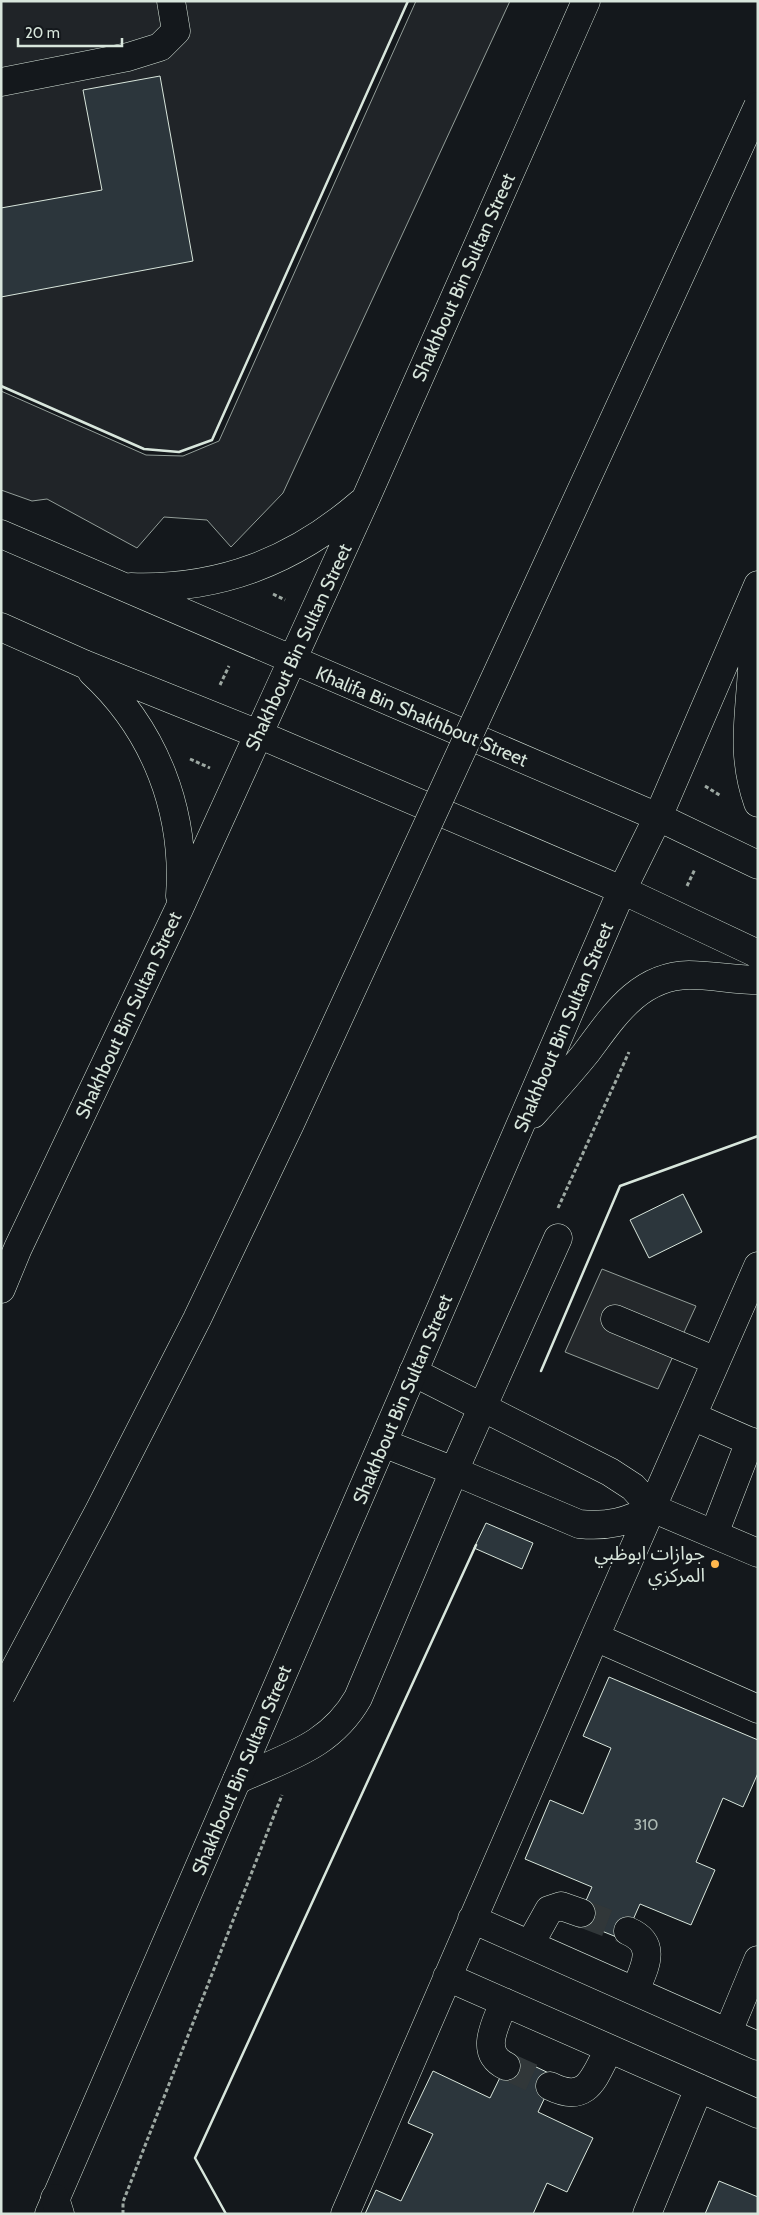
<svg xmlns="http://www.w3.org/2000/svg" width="759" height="2215" font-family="Cabin,'Noto Sans Arabic',sans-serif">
	<rect width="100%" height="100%" fill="#14181c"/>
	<path fill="#202428" stroke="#939e99" d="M1,1H408L212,440L179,452L144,449L1,386Z
		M416,1H510L283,493L231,547L207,520L164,517L137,548L47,499L32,501L1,490V391L146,455L183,456L219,441Z"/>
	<path fill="#24282b" stroke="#939e99" d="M602,1269L696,1306L658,1389L565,1352Z"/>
	<path fill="#2c363c" stroke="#d8e6dc" d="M160,76L193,261L1,297V208L102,190L83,90Z
		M683,1194L702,1232L649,1258L630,1220Z
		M486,1523L533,1543L522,1569L474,1548Z
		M609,1677L758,1740V1773L743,1807L723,1798L696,1862L715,1870L691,1925L640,1904L624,1940L577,1921L592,1887L525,1859L550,1800L583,1814L611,1748L583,1736Z
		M511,2055L555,2076L538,2112L593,2138L567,2192L547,2183L533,2214H365L376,2190L401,2201L433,2134L408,2123L433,2071L490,2098Z
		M719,2181L758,2197V2214H705Z"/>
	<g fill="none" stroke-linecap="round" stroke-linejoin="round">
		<path stroke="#313739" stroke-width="28" stroke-dasharray="28 14" stroke-linecap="butt" d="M581,1913L628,1931
			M506,2066L550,2086"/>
		<defs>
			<path id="minor" d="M1,82L128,57L160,47L176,31L171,1
				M615,1319L716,1361
				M413,1372L610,1472L633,1487L652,1508L758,1553
				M692,1416L758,1445
				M383,1443L454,1471L579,1524C607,1527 628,1522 652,1508
				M714,1534L750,1441
				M595,1637L758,1266
				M237,1780C286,1757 330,1747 358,1698L454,1471L558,1238
				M472,1919L758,2046
				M628,1931C659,1944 644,1968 635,1991
				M530,1944L549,1910L561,1906L581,1913
				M447,1977L758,2114
				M504,2002C496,2024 478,2052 506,2066
				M728,2032L758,1960
				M550,2086C588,2105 594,2077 609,2049
				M345,2214L595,1637L758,1709
				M647,2214L699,2088"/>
			<path id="major" d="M1,534L658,817L758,865
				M131,587C220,590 294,561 361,503
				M750,609C751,629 753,650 752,670C749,720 741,754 758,803
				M1,627L84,664L258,734L622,890L758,954
				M92,672C155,730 186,811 180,896
				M533,1114C551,1094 569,1074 586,1053C613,1017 638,976 689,975C712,975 735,980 758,980
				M1,1289L18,1248L179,909L366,498L586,1
				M49,2214L622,890L658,817L758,585"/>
			<path id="highway" d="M55,2198L60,2214"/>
		</defs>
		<use href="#minor" stroke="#d8e6dc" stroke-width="29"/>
		<use href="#major" stroke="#d8e6dc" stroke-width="29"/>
		<use href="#highway" stroke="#d8e6dc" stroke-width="29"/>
		<path stroke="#9da8a2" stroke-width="3" stroke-dasharray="4 2.5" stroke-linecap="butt" d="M273,594L285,600
			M220,685L229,666
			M190,759L210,768
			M705,786L721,796
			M687,886L695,869
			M558,1208L629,1052
			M123,2214V2202L282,1795"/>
		<use href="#minor" stroke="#14181c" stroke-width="28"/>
		<use href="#major" stroke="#14181c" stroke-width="28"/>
		<use href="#highway" stroke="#14181c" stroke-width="28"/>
		<defs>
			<path id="highway-bridge" d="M1,1695L99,1511L197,1319L290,1124L758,106"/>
		</defs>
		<use href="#highway-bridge" stroke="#d8e6dc" stroke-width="29" stroke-linecap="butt"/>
		<use href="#highway-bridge" stroke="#14181c" stroke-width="28"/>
		<path stroke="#d8e6dc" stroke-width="2.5" d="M1,386L144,449L179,452L212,440L408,1
			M541,1371L620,1186L758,1136
			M226,2214L195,2158L476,1545"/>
	</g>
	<circle fill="#ffb74d" stroke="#14181c" stroke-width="2" cx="715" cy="1564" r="5"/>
	<g text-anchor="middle" stroke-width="4" stroke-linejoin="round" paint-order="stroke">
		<g font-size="16" fill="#adbab4">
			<text x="646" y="1830">310</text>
		</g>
		<g font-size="19" fill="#d8e6dc" stroke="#14181c">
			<text transform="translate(463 277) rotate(-66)" y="7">Shakhbout Bin Sultan Street</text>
			<text transform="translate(298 647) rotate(-65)" y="7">Shakhbout Bin Sultan Street</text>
			<text transform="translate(422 716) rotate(23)" y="7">Khalifa Bin Shakhbout Street</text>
			<text transform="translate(128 1015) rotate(-65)" y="7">Shakhbout Bin Sultan Street</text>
			<text transform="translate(563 1027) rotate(-67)" y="7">Shakhbout Bin Sultan Street</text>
			<text transform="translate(402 1399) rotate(-67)" y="7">Shakhbout Bin Sultan Street</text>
			<text transform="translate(241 1770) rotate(-67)" y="7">Shakhbout Bin Sultan Street</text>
		</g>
		<g font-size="19" fill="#d8e6dc" stroke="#14181c" text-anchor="end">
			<text x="705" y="1560">جوازات ابوظبي<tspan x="705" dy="22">المركزي</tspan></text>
		</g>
	</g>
	<rect width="759" height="2215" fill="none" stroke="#d8e6dc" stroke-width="5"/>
	<path d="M18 38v8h104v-8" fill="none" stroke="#d8e6dc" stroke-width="2.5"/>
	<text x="25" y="38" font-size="15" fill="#d8e6dc" stroke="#14181c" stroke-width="4" paint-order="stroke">20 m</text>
</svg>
